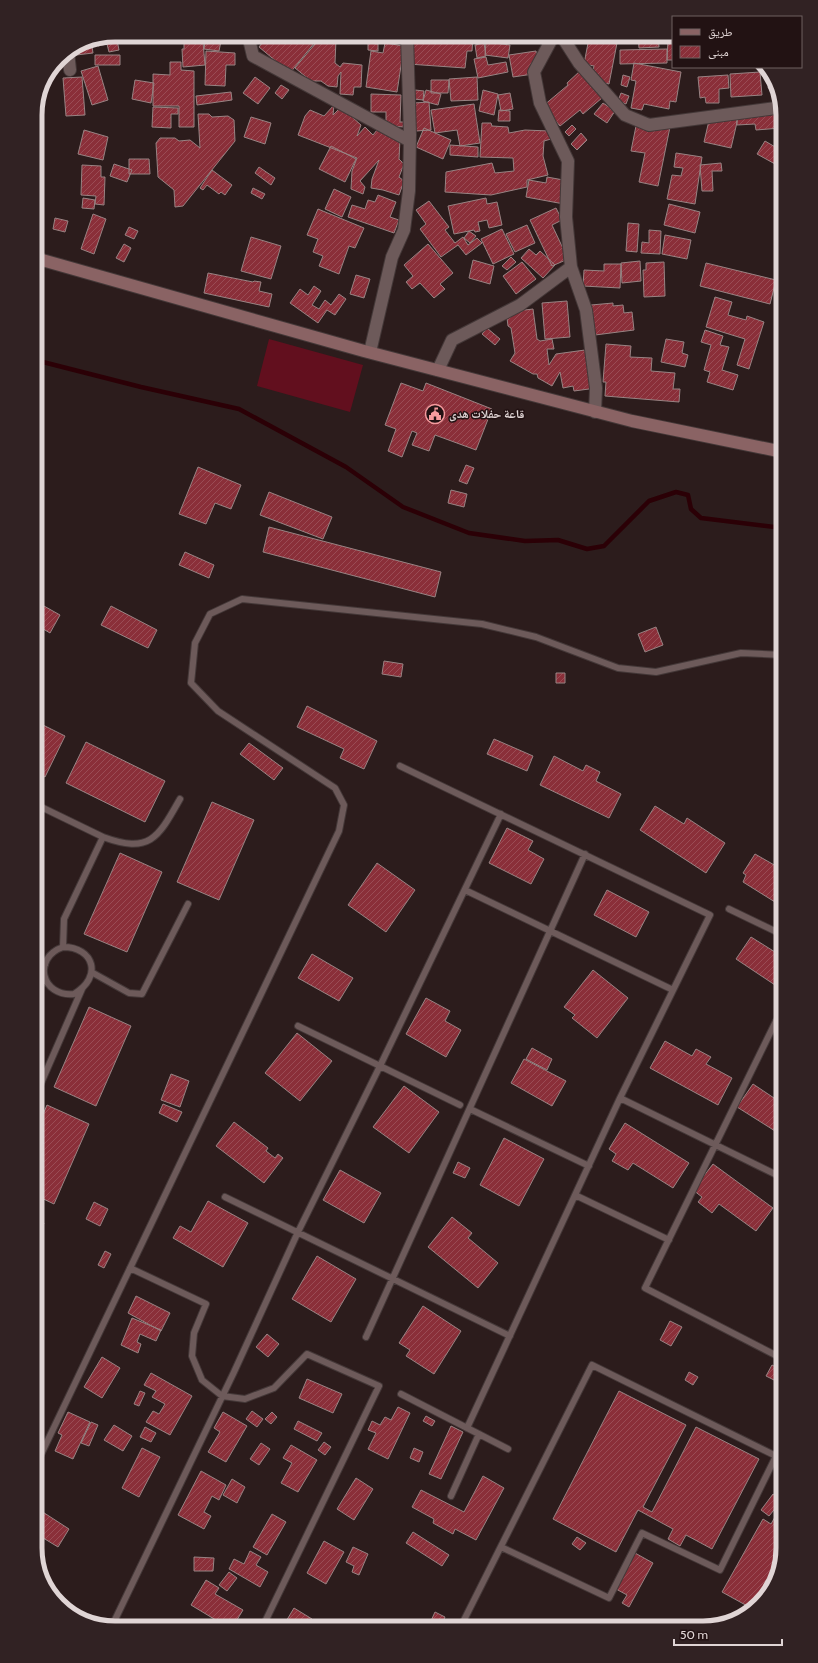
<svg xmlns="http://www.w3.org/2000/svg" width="818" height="1663" font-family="Cabin,'Noto Naskh Arabic',sans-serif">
	<defs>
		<pattern id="building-hatch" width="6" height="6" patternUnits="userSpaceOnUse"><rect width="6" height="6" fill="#8a2f39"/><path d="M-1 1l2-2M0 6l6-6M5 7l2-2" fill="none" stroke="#9a4c55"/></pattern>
	</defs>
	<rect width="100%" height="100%" fill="#2c1c1c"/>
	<path fill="#620f1e" d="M269,339L363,365L350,412L257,386Z"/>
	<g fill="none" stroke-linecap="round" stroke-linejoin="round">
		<path stroke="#2b0006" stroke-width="4.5" d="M35,360L141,387L239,409L346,467L403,507L469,533L525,541L558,540L587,549L604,546L649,501L676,492L688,495L691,509L701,518L783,528"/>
	</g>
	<path fill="url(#building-hatch)" stroke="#988383" d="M116,35L119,50L109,52L107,44L98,46L96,39Z
		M121,35H132L133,42L122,43Z
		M171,35H189V42H203L205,65L183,67L182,49H184V40L171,41Z
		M206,35L222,36L219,51L204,49Z
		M276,35H284L289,40L293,35H307L315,42L290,73L259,47L265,39L270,43Z
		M410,35H473L472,51H467L465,68L408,64Z
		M596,35H614L613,40Z
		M638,35H658L659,47L639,48Z
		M659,35H673V60H667L668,40H659Z
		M320,38L336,39L335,63L340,67L343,63L362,65L361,87H354L353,95L340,94L341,72L338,76L337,87L328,86L321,81H311L295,68Z
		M589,38L617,43L609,84L591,80L594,66L584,64Z
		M91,40L93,53L68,56L67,53L85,41Z
		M486,42L510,45L508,58L485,55Z
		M368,43L378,44V51L368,50Z
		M385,43L404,46L397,92L366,87L371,51L383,53Z
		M484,43L486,56L477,58L475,45Z
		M667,49V63L620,64V50Z
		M206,51L235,53V65H226L225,86L205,85Z
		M536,51L540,73L513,77L509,55Z
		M95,55H120V65H95Z
		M486,57L488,65L506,62L508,72L478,78L474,59Z
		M170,62H181V70L194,71V127H179V106H153V74L170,75Z
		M634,63L681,72L676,102L670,101L669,109L644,104L642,110L631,108L636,81L631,80Z
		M98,66L108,100L92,105L81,71Z
		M580,71L602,98L583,114L580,110L560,126L543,106L568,85L567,83Z
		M760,72L762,95L731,97L730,74Z
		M623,75L630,77L627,87L621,85Z
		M728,75L729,88L719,89V103H706L705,97L700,98L698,77Z
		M82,77L85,115L66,116L63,78Z
		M255,77L270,88L258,104L243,93Z
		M477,77L478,100L451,101L449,79Z
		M135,80L154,83L151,103L132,99Z
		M431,80H449L448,93H431Z
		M773,80L777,85L778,91L768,88L770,82Z
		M281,85L289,90L282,99L275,93Z
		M415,90L424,91L423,100L414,99Z
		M426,90L441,94L438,105L423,101Z
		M483,90L498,94L494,115L479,111Z
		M231,92L232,100L197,105L196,96Z
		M510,93L513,109L501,111L498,95Z
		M621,93L629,96L626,104L618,101Z
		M371,94L401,95L400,122H405V127L386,126V112H371Z
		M429,102L431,130L416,131L414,103Z
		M603,103L615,111L607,123L594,114Z
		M474,104L480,143L460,146L457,130L435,133L431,110Z
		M334,105L333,115L341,107L361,125L357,136L365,127L373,135L377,130L400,139L399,159L404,164L399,177L404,181L399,195L383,190L371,188L372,179L379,160L360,181L365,187L363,194L351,189L352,171L357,158L298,135L305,116L310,110L324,116Z
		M153,107L178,108V114H171V128L152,127Z
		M780,108L781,128L756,130L755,124L737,125L736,110Z
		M499,110L510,111V121H498Z
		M711,112L738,118L731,148L704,142Z
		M198,114H209L212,117L228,116L234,120L235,141L183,206L175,207L174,190L158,177L156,143L160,138H175L179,141L190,140L200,148Z
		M251,117L271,123L265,144L244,137Z
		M637,121L670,127L658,186L639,182L645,153L631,151Z
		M482,123H491L492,126L508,127L509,133L525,130L549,131L551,139L544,141L543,156L548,175L527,180V187L491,195L445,192L446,172L492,163L495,173L514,171L513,158L480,157Z
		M35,125L43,128L36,147L35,146Z
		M572,125L576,129L569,136L565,132Z
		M424,128L451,140L443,159L416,147Z
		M84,130L108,137L103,160L78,154Z
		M581,133L587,140L577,150L571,144Z
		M765,141L782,151L775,164L757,154Z
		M450,145L478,147V157L450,155Z
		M331,146L356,159L345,182L319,169Z
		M676,153L702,157L695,204L667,199L672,175L681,176L683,168L674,167Z
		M129,159H149L150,174H129Z
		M721,163L722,171H712L713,191H702L700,165Z
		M114,164L132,170L127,182L110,176Z
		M82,165L101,166V177H105L104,205L95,204L96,196L81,195Z
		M259,167L275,178L271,185L255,173Z
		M212,170L232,185L225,195L221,192L219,194L207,185L203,190L200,188Z
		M547,177L569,181L564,204L526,197L529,180L546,183Z
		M253,188L265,194L262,199L251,193Z
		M334,189L351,197L342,217L325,209Z
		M378,195L396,202L390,217L399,220L394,233L348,217L352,205L365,209L368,200L375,202Z
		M83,198L95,200L94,209L82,208Z
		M486,198L487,204L497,202L502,225L489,228L487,220L478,222L480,231L475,232L474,230L454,234L448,206Z
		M429,201L449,227L445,230L455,243L463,237L468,245L477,238L482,243L466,255L458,245L441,257L420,229L426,224L416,210Z
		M669,204L700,212L695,233L664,225Z
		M556,208L562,220L552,225L568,259L552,266L530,220Z
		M318,209L364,228L355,248L349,246L339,274L319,266L323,256L313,252L318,239L307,235Z
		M35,213L43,215L37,237L35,236Z
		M93,214L106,219L94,254L81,249Z
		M55,218L68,221L65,232L53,229Z
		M628,223L639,224L637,252L626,251Z
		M527,225L535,243L515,252L506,234Z
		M129,227L138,231L134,239L125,235Z
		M502,229L514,254L493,264L481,239Z
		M649,230L661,231L660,254L641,253L642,242L649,243Z
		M469,231L476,236L470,243L464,238Z
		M665,235L691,240L687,259L662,254Z
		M251,237L281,246L271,279L241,271Z
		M124,244L131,248L124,262L116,258Z
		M428,244L453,273L440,284L445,289L434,298L420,283L412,289L406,282L413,276L404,265Z
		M529,249L536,255L540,251L555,265L543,278L521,258Z
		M511,257L516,262L507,270L502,266Z
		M473,260L494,266L490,284L469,278Z
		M640,261L641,281L622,283L621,263Z
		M522,262L536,279L516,294L503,276Z
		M664,262L665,296L644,297L643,270H646V263Z
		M706,263L776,280L770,304L700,286Z
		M604,264H621L620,288L583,286L584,270L604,271Z
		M208,273L253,282L254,281L261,282L259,291L272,294L269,307L204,293Z
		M356,275L370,279L364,298L350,294Z
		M314,286L321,291L312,305L319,309L325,300L331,305L339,294L346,299L335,315L327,310L318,323L290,303L300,289L308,295Z
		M715,297L732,302L728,315L746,320L747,316L764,322L749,369L737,365L745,339L706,327Z
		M567,301L570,337L545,339L542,303Z
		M613,303V306L623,305L624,313L632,312L634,330L595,335L591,305Z
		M521,308L525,310L533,309L537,339L540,341L552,339L554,349H547L549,365L556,354L585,350L591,386L589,389L574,391L573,386L563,388L560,372L552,386L538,378L537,374H533L510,361L515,353L511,328L508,326L506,310Z
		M487,328L500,339L495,345L482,334Z
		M705,330L723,336L720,345L729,347L722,370L738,375L733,390L707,382L710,372L704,370L711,345L701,342Z
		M666,339L684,342L682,353L688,355L685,367L661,362Z
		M606,344L631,346L630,357L652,358L651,371L675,373L673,389H680L679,402L605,396L606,382H603Z
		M401,383L423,391L426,383L492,409L476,450L435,435L429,451L412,445L417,433L412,431L402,457L388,451L396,429L385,425Z
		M466,465L474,468L467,484L459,481Z
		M198,467L241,485L231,509L215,503L206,524L179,514Z
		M451,490L467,494L464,507L448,503Z
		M269,492L332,517L323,539L260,515Z
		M269,527L441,572L435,597L263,552Z
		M185,552L214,565L209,578L179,565Z
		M35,601L60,615L50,633L35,624Z
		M111,606L157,630L148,648L101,625Z
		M656,627L663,645L645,652L638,634Z
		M384,661L403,664L401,677L382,674Z
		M556,673H565V683H556Z
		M307,706L377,741L364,769L340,758L344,749L297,727Z
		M35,721L65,736L45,777L35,772Z
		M494,739L533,756L527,771L487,754Z
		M86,742L165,781L145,822L66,783Z
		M249,743L283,768L274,780L240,754Z
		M554,756L583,771L586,765L600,772L596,781L621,794L609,818L540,785Z
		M212,802L254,820L219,900L177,882Z
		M655,806L684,824L687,818L725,843L706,873L640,830Z
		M507,828L533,841L528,850L544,859L531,884L489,863Z
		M120,853L162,872L127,952L84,934Z
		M755,854L783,870V907L743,882L746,875L743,873Z
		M377,863L415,890L386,932L348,905Z
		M607,890L649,912L636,937L594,915Z
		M751,937L783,957V972L775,985L736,959Z
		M312,954L353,978L339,1001L298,978Z
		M593,970L628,998L597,1038L572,1018L575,1015L564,1007Z
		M426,998L450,1011L445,1021L461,1030L446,1057L406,1034Z
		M89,1007L131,1026L96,1106L54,1087Z
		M297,1033L332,1061L300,1101L265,1073Z
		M665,1041L692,1056L696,1049L711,1057L706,1064L732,1078L718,1105L650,1068Z
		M532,1048L552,1059L547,1070L526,1059Z
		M524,1059L566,1081L552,1106L511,1083Z
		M171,1074L189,1081L180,1107L161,1100Z
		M753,1084L777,1100L783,1092V1136L737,1107Z
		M404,1086L439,1112L409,1153L373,1127Z
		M163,1104L182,1112L177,1122L159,1113Z
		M47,1105L89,1124L54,1204L35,1195V1133Z
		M234,1122L268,1148L266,1151L275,1158L278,1154L283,1158L264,1183L216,1146Z
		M625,1123L689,1163L673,1188L633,1163L628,1170L612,1161L616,1154L609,1149Z
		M504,1138L544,1159L519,1206L480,1185Z
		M458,1162L470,1168L465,1178L453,1173Z
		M713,1164L773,1208L756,1231L719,1204L712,1213L698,1202L702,1197L693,1190Z
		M340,1170L381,1193L364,1223L323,1200Z
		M208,1201L248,1223L223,1267L173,1238L180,1226L191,1232Z
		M94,1202L108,1209L100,1226L86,1219Z
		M452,1217L472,1233L468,1238L498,1263L478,1288L428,1247Z
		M35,1219L44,1223L35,1243Z
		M105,1251L111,1254L104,1268L98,1265Z
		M317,1256L356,1279L331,1322L292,1299Z
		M136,1296L170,1313L161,1331L128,1313Z
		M423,1306L461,1331L434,1374L406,1356L410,1350L399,1343Z
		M132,1318L161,1330L156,1341L140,1334L137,1342L141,1344L138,1353L121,1345Z
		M670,1321L682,1327L671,1346L660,1340Z
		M267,1334L279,1344L268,1357L256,1347Z
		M102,1357L120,1368L102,1398L84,1387Z
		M772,1365L783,1371L778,1382L766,1376Z
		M689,1372L698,1377L693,1385L685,1380Z
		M151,1373L192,1396L170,1435L146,1422L153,1411L159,1414L165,1404L152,1397L156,1391L144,1385Z
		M307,1379L342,1394L333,1413L299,1398Z
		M140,1391L145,1393L139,1406L134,1404Z
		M619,1391L686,1425L643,1507L652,1512L696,1427L759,1459L712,1549L686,1535L680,1546L668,1539L673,1529L638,1510L616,1552L553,1519Z
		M398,1407L410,1413L388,1459L368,1449L376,1433L368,1430L372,1421L380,1425L385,1417L391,1420Z
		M252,1411L263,1419L257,1427L246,1419Z
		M68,1412L90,1422L73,1459L55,1451L62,1435L58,1433Z
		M223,1412L247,1426L226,1462L208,1452L220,1432L214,1428Z
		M272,1412L277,1417L271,1424L265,1419Z
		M426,1416L435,1421L432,1426L423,1421Z
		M298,1421L322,1433L317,1441L294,1429Z
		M91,1422L98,1425L89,1446L81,1443Z
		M114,1425L132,1436L123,1451L104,1440Z
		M451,1426L463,1432L441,1479L429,1474Z
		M145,1427L156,1433L151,1442L140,1437Z
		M324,1442L331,1447L325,1455L318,1450Z
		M261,1443L270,1449L259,1465L250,1459Z
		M291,1445L317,1460L298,1492L281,1483L292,1463L283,1458Z
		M142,1448L160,1457L139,1497L122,1488Z
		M414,1448L423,1452L419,1462L410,1458Z
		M201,1471L226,1485L219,1500L212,1496L204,1512L211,1516L204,1529L178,1515Z
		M483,1476L504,1488L476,1540L455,1529L453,1534L433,1523L434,1519L412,1507L421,1490L464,1512Z
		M356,1478L373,1489L354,1520L337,1509Z
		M232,1479L245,1487L237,1503L223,1495Z
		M773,1494L782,1500L769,1516L761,1510Z
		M783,1503V1548L769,1592L751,1608L722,1592L763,1519L771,1524Z
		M35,1507L69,1529L58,1547L35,1533Z
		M272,1514L286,1522L267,1555L253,1547Z
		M413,1532L449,1555L442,1566L406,1543Z
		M577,1537L586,1543L580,1550L572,1544Z
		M324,1541L344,1552L326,1584L307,1573Z
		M353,1547L368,1554L359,1575L352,1572L354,1566L346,1562Z
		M250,1551L261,1557L256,1565L268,1572L260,1587L229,1569L234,1559L244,1564Z
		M635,1553L653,1563L629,1607L622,1603L627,1595L616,1589Z
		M194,1557L214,1558L213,1571H194Z
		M229,1572L237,1578L227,1591L219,1585Z
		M206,1580L219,1588L215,1594L243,1610L232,1628H229L191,1605Z
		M294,1608L312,1619L306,1628H282Z
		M435,1612L445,1617L440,1628L430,1623Z"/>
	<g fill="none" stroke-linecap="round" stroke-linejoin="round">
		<defs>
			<path id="lane" d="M400,766L710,915L620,1098L467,1428
				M35,804L103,837L64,919L63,947
				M103,837C150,854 158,838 180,799
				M465,890L673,990
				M729,909L783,935
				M63,947C94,947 103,977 74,994C41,997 32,958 63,947Z
				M35,961L45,965
				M93,973L129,993L142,994L188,904
				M35,1000L44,976
				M776,1021L645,1288L783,1359
				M298,1026L460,1105
				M35,1097L82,989
				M620,1098L783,1178
				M470,1109L589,1166
				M575,1195L669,1240
				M225,1197L510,1336
				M130,1268L206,1304L194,1333L192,1356L202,1380L222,1396L245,1399L274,1388L307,1354L379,1386L262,1628
				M366,1337L585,854
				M401,1394L508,1449
				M35,1467L339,831L344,805L335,788L218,711L191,683L195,643L210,614L242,599L482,624L536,637L618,668L656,672L741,653L783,655
				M451,1496L479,1434
				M111,1628L234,1372L298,1232L380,1066L501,814
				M460,1628L592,1365L776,1456L720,1570L642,1533L609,1598L501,1547"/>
			<path id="street" d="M248,35L253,56L410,141
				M554,35L534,72L540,103L568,161L566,217L571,267L586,310L596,388L595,412
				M561,35L579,63L625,115L649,125L776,108L782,109
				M68,52L70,70
				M370,352L392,257L404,230L409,191L410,135L407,35
				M438,370L452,340L520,305L571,267"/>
			<path id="secondary" d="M35,258L364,351L632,421L783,452"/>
		</defs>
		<use href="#lane" stroke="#443838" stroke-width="8"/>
		<use href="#street" stroke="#443838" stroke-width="14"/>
		<use href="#secondary" stroke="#443838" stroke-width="14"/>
		<use href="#lane" stroke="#6d5a5a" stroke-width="6"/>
		<use href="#street" stroke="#6d5a5a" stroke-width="12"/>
		<use href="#secondary" stroke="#8a6364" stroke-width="12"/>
	</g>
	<defs>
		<symbol id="civic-ring" viewBox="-11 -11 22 22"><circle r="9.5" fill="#221213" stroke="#f59b9e" stroke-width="1.5"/><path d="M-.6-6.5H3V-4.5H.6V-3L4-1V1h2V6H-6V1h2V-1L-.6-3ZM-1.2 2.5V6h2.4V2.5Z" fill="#f59b9e"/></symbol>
	</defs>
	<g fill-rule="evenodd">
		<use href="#civic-ring" x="424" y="403" width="22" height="22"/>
	</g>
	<g text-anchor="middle" stroke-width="3" stroke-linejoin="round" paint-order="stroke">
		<g font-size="12" font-weight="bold" fill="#e0d5d5" stroke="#221213" text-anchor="start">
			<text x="449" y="418">قاعة حفلات هدى</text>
		</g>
	</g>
	<path d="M0 0H818V1663H0ZM115 42H703A73 73 0 0 1 776 115V1548A73 73 0 0 1 703 1621H115A73 73 0 0 1 42 1548V115A73 73 0 0 1 115 42Z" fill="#312223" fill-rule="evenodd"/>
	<path fill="none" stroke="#e0d5d5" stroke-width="5" d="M115 42H703A73 73 0 0 1 776 115V1548A73 73 0 0 1 703 1621H115A73 73 0 0 1 42 1548V115A73 73 0 0 1 115 42Z"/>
	<rect x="672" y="16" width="130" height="52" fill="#221213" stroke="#6e6061"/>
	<rect x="680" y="29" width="20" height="6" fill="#8a6364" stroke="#6e6061"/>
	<text x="708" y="36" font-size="12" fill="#e0d5d5">طريق</text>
	<rect x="680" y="46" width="20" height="12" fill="url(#building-hatch)" stroke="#6e6061"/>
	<text x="708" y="56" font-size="12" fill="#e0d5d5">مبنى</text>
	<path d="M674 1639v6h108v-6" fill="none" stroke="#e0d5d5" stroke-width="2"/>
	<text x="680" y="1639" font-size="12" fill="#e0d5d5" stroke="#221213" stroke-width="3" paint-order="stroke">50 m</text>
</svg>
